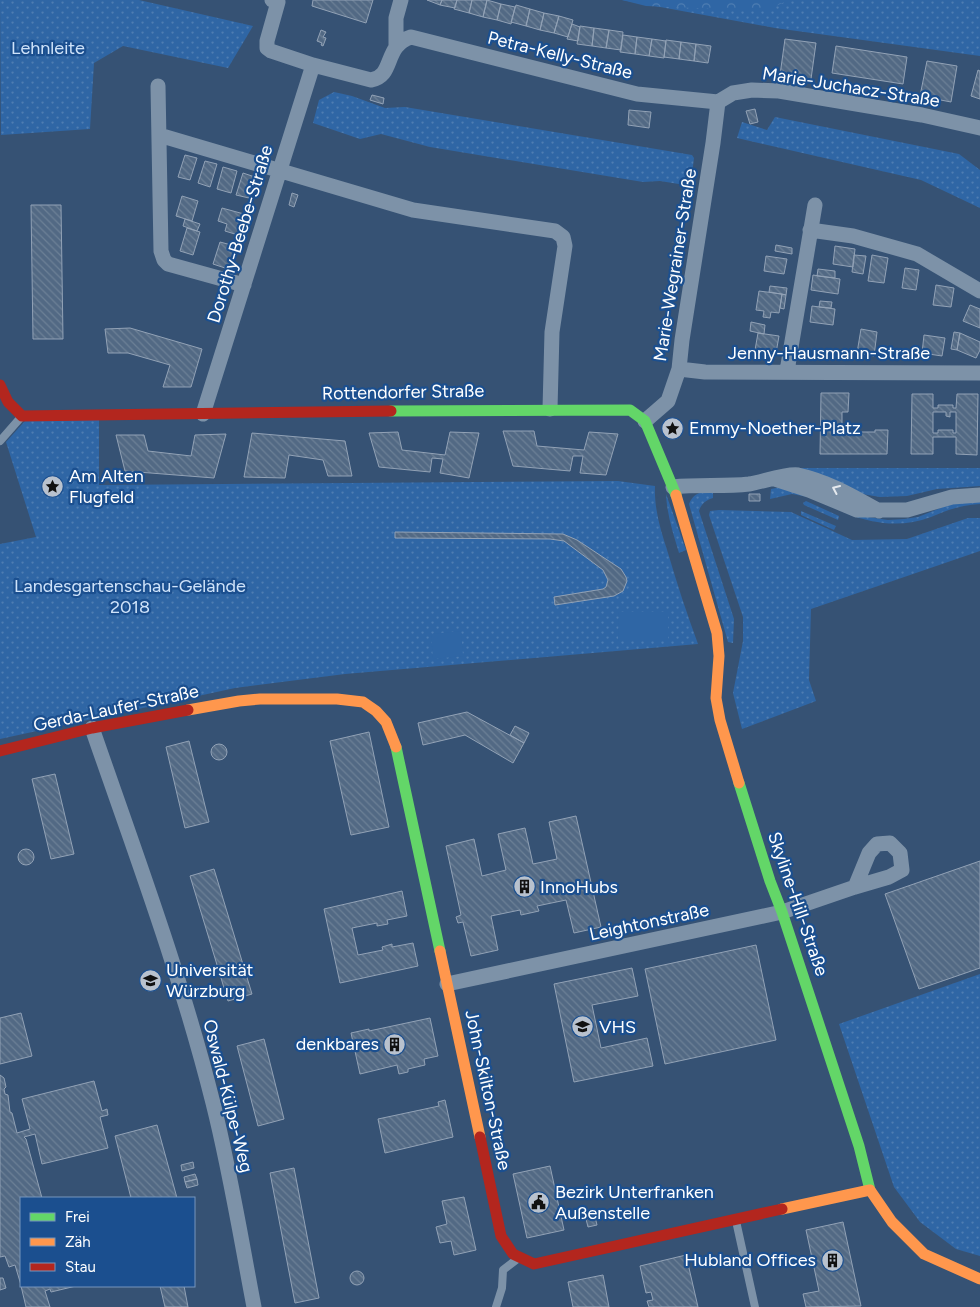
<svg xmlns="http://www.w3.org/2000/svg" width="980" height="1307" font-family="Figtree,sans-serif">
	<defs>
		<pattern id="green-dots" width="8" height="8" patternUnits="userSpaceOnUse" patternTransform="scale(1.25)"><rect width="8" height="8" fill="#2f66a5"/><path d="M2 2h.1M6 6h.1" fill="none" stroke="#4e7db2" stroke-width="1.8" stroke-linecap="round"/></pattern>
		<pattern id="forest-crowns" width="20" height="18" patternUnits="userSpaceOnUse" patternTransform="scale(1.25)"><rect width="20" height="18" fill="#2f66a5"/><path d="M2 6a3 3 0 1 1 6 0M12 15a3 3 0 1 1 6 0" fill="none" stroke="#4e7db2"/></pattern>
		<pattern id="building-back-hatch" width="6" height="6" patternUnits="userSpaceOnUse" patternTransform="scale(1.25)"><rect width="6" height="6" fill="#526984"/><path d="M-1 5l2 2M0 0l6 6M5-1l2 2" fill="none" stroke="#6c8096"/></pattern>
	</defs>
	<rect width="100%" height="100%" fill="#365274"/>
	<path fill="url(#green-dots)" d="M0,0H139L253,26L228,68L123,46L94,63L90,129L1,135Z
		M622,0H980V56L775,28Z
		M334,92L352,96L385,108L405,107L692,155L694,158L691,182L685,185L660,181L643,182L430,147L381,134L360,139L313,123L319,100Z
		M775,117L959,154L980,170V208L921,180L737,138L742,122L767,130Z
		M99,420V485L618,481L655,486C654,510 661,531 668,553C677,584 687,614 698,644L345,674L235,688L0,739V544L36,537L6,442L25,421Z
		M797,468H980V486L937,489L907,496L880,497L862,494Z
		M781,487L808,497L792,494L770,499L771,489Z
		M713,490V498C706,500 701,504 699,511L734,619L733,643L728,642L689,504C694,492 702,492 713,490Z
		M666,494L686,550L679,553C673,533 667,515 666,494Z
		M980,499V504C962,505 947,510 931,517C902,528 875,524 847,514L888,520L904,519L918,517L948,505Z
		M806,501L839,516L838,520L804,505L803,503Z
		M719,510L791,512L852,540L907,539L968,518H980V551L811,609L809,680L816,701L742,729L733,693L743,641V617L709,515L710,511Z
		M801,511L836,526L834,530L801,515Z
		M980,974V1256L956,1249L920,1222L894,1187L839,1024Z"/>
	<path fill="url(#forest-crowns)" d="M622,0H789L765,11L646,6Z"/>
	<path fill="#2f66a5" d="M619,612H668V641H618Z
		M461,631L463,656L433,659L431,634Z"/>
	<path fill="url(#building-back-hatch)" stroke="#92a2b6" fill-rule="evenodd" d="M313,0H373L366,23L312,6Z
		M427,0H442L440,5Z
		M442,0H457L455,8L440,5Z
		M457,0H472L469,13L454,9Z
		M472,0H487L483,17L469,13Z
		M487,0L501,4L497,20L483,17Z
		M501,4L515,7L511,24L497,20Z
		M516,5L530,9L526,26L511,22Z
		M530,9L544,13L540,30L526,26Z
		M544,13L559,16L554,33L540,30Z
		M559,16L573,20L568,37L554,33Z
		M572,24L580,27L578,41L567,39Z
		M580,26L594,28L592,46L577,44Z
		M594,28L609,30L606,48L592,46Z
		M321,30L326,32L323,37L326,38L323,46L321,45L322,43L317,41Z
		M609,30L623,32L621,50L606,48Z
		M623,35L637,37L635,54L620,52Z
		M637,37L652,39L649,56L635,54Z
		M652,39L666,41L664,58L649,56Z
		M785,39L816,43L811,79L780,75Z
		M666,40L681,42L679,59L664,57Z
		M681,42L696,44L694,61L679,59Z
		M696,44L711,46L708,63L694,61Z
		M836,46L907,57L903,84L832,73Z
		M927,61L957,66L951,102L920,96Z
		M978,70L980,71V99L971,96Z
		M372,95L384,98L383,104L370,100Z
		M755,109L758,122L750,124L746,111Z
		M629,110L651,112L649,128L628,125Z
		M185,155L197,158L190,180L178,177Z
		M205,161L217,164L210,187L198,183Z
		M223,167L237,171L231,193L217,189Z
		M243,173L255,177L249,198L236,195Z
		M292,193L298,195L294,207L289,205Z
		M182,196L198,201L192,221L176,216Z
		M31,205H61L63,339H33Z
		M222,208L244,214L238,235L225,231L227,224L218,221Z
		M185,219L200,224L197,231L183,226Z
		M187,228L200,232L193,255L180,251Z
		M220,242L235,246L228,269L213,264Z
		M776,245L792,248V254L775,251Z
		M835,246L855,249L853,267L833,264Z
		M854,255L866,256L863,274L852,272Z
		M872,255L888,258L884,283L868,281Z
		M766,256L787,259L784,274L764,271Z
		M905,268L919,270L916,290L902,288Z
		M818,269L835,271V278L817,276Z
		M813,275L840,279L838,294L811,290Z
		M936,285L954,288L951,307L933,305Z
		M770,286L787,288L786,295L769,292Z
		M759,291L782,294L779,313L771,312L770,318L763,317L764,311L756,310Z
		M782,294L786,295L784,309L780,308Z
		M820,301L832,302L831,308L819,307Z
		M970,305L980,309V328L963,321Z
		M812,306L835,309L833,325L810,322Z
		M751,322L765,325L764,334L750,331Z
		M130,328L202,349L191,387H163L170,365L128,353H108L105,329Z
		M861,329L877,332L874,356L857,353Z
		M954,332L960,333L957,350L951,349Z
		M758,333L779,336L776,353L755,350Z
		M960,333L980,342V350L976,358L957,350Z
		M924,335L945,338L942,356L922,353Z
		M821,393H849L848,412H842V432H875V430H888L887,454H820Z
		M912,394H933V408H938V405H953V408H956L957,394H978L977,455L956,454V437H933V454H911ZM933,412H946V416L950,417V412H956V433H953V430H938V433H933Z
		M503,431H534L537,446L584,450L589,432L618,434L606,475L580,473L583,456H573L570,471L513,466Z
		M398,432L402,450L445,455L450,432L479,433L469,478L440,473L443,459L432,458L430,472L379,467L369,433Z
		M252,433L345,441L352,476H328L323,460L289,455L285,478L244,477Z
		M226,434L214,478L125,471L116,435H144L148,451L191,456L195,435Z
		M749,494H760V501H749Z
		M395,532L563,534L577,540L621,569L626,577L627,581L623,591L614,596L555,605L554,597L603,589L606,587L608,580L603,570L564,541L550,539L395,538Z
		M467,712L524,743L513,763L465,735L423,745L418,723Z
		M515,726L529,733L524,743L510,735Z
		M369,732L389,827L351,835L330,741Z
		M189,741L209,822L185,828L166,747Z
		M211 752a8 8 0 1 1 16 0a8 8 0 1 1-16 0Z
		M55,774L74,854L51,859L32,779Z
		M576,816L601,927L574,933L566,900L537,906L539,911L521,915L520,910L491,916L498,950L471,956L463,922L458,923L456,917L461,915L446,846L474,839L482,876L506,870L498,834L525,828L533,864L557,859L549,822Z
		M18 857a8 8 0 1 1 16 0a8 8 0 1 1-16 0Z
		M980,861V968L919,989L885,894Z
		M214,869L252,994L228,1001L190,876Z
		M402,891L407,916L387,920L388,924L377,926V923L352,928L358,955L383,950L382,947L392,944V947L413,943L418,966L340,983L324,909Z
		M756,945L776,1040L665,1064L645,969Z
		M632,968L638,996L592,1005L601,1048L647,1038L653,1066L574,1082L554,984Z
		M21,1013L32,1056L0,1064V1018Z
		M430,1018L438,1056L424,1059L425,1065L408,1069V1072L399,1074L397,1065L360,1074L351,1033L369,1029V1031Z
		M264,1039L284,1119L258,1126L237,1046Z
		M0,1075L4,1078L6,1087L4,1089L5,1094L8,1095L10,1112L12,1113L17,1133L30,1129L22,1099L94,1081L102,1111L107,1109L108,1115L100,1117L108,1148L42,1164L35,1134L24,1137L26,1139L42,1198H21V1285L15,1265L9,1267L5,1256L0,1257Z
		M445,1100L453,1137L385,1153L378,1119L439,1106L438,1102Z
		M157,1125L177,1198H131L115,1136Z
		M193,1162L194,1168L182,1171L181,1165Z
		M550,1166L564,1230L527,1238L513,1174Z
		M294,1168L319,1298L295,1303L270,1173Z
		M195,1174L197,1179L185,1182L184,1177Z
		M197,1179L198,1185L187,1188L185,1182Z
		M464,1197L476,1250L454,1255L451,1241L440,1243L436,1227L447,1224L442,1201Z
		M595,1217L597,1225L588,1227L586,1219Z
		M843,1222L861,1306L806,1307L803,1294L819,1291L806,1230Z
		M686,1255L698,1307H649L647,1301L653,1300L651,1292L646,1293L640,1266Z
		M350 1278a7 7 0 1 1 14 0a7 7 0 1 1-14 0Z
		M603,1275L609,1307H573L568,1282Z
		M0,1278H3L6,1288L0,1290Z
		M21,1286H76L51,1292L50,1289L45,1291L50,1307H26Z
		M160,1286H184L188,1307H165Z"/>
	<g fill="none" stroke-linecap="round" stroke-linejoin="round">
		<path stroke="#7d92a8" stroke-width="8" d="M0,441L22,416
			M736,1221L755,1307
			M496,1307L502,1288L503,1270L516,1260"/>
		<path stroke="#7d92a8" stroke-width="15" d="M272,0L278,2L267,41V48L271,51L313,65L371,80C395,76 383,46 411,37L637,94L718,102
			M396,45V18L401,0
			M158,86L161,251L164,260L168,264L244,285
			M718,102L733,93L752,90L779,91L922,115L980,128
			M159,135L413,210L555,231L563,237L565,246L552,332L550,409
			M810,230L853,236L917,254L980,291
			M679,369L705,372L980,373
			M787,371L815,205
			M203,414L313,65
			M645,421L668,401L679,369L682,340L713,143L718,102
			M775,479L809,490L857,510H907L952,497L980,495
			M673,487C698,484 724,487 749,484C762,482 787,473 798,475C827,481 854,497 879,511
			M92,728C135,852 181,975 213,1103C230,1170 241,1239 254,1307
			M447,984L782,912L855,887L889,877L902,870L900,853L890,843L877,844L869,853L855,887"/>
		<path stroke="#63d668" stroke-width="11" d="M391,411L630,410L645,421L676,495
			M396,747L440,951
			M739,783L770,881L782,912L859,1146L870,1190"/>
		<path stroke="#ff974d" stroke-width="11" d="M676,495L717,633L719,656L716,698L720,720L739,783
			M188,710L239,701L260,699H337L363,702L376,711L386,722L396,747
			M440,951L480,1137
			M870,1190L892,1222L924,1254L980,1279
			M782,1209L870,1190"/>
		<path stroke="#b3261e" stroke-width="11" d="M0,385L8,402L22,416L391,411
			M0,751L92,728L188,710
			M480,1137L501,1236L513,1254L534,1264L782,1209"/>
	</g>
	<defs><path id="oneway-chevron" d="M-2-3.5L2.5 0L-2 3.5" fill="none" stroke-width="1.6" stroke-linecap="round" stroke-linejoin="round" transform="scale(1.25)"/></defs>
	<use stroke="#e5e9ee" href="#oneway-chevron" transform="translate(836 489) rotate(-156)"/>
	<defs>
		<symbol id="sight-disc" viewBox="-11 -11 22 22"><circle r="9.5" fill="#b9c2ce" stroke="#1b4f8f"/><path d="M0-6L1.8-2.2L6-1.7L2.9 1.2L3.7 5.4L0 3.3L-3.7 5.4L-2.9 1.2L-6-1.7L-1.8-2.2Z" fill="#111"/></symbol>
		<symbol id="building-disc" viewBox="-11 -11 22 22"><circle r="9.5" fill="#b9c2ce" stroke="#1b4f8f"/><path d="M-4-6H4V6H1V3H-1V6H-4ZM-2.5-4.3h1.7v1.8h-1.7ZM.8-4.3h1.7v1.8H.8ZM-2.5-1h1.7V.8h-1.7ZM.8-1h1.7V.8H.8Z" fill="#111"/></symbol>
		<symbol id="university-disc" viewBox="-11 -11 22 22"><circle r="9.5" fill="#b9c2ce" stroke="#1b4f8f"/><path d="M0-5L7-2L0 1L-7-2ZM-4 1L0 2.5L4 1V4Q0 6-4 4Z" fill="#111"/></symbol>
		<symbol id="school-disc" viewBox="-11 -11 22 22"><circle r="9.5" fill="#b9c2ce" stroke="#1b4f8f"/><path d="M0-5L7-2L0 1L-7-2ZM-4 1L0 2.5L4 1V4Q0 6-4 4Z" fill="#111"/></symbol>
		<symbol id="civic-disc" viewBox="-11 -11 22 22"><circle r="9.5" fill="#b9c2ce" stroke="#1b4f8f"/><path d="M-.6-6.5H3V-4.5H.6V-3L4-1V1h2V6H-6V1h2V-1L-.6-3ZM-1.2 2.5V6h2.4V2.5Z" fill="#111"/></symbol>
	</defs>
	<g fill-rule="evenodd">
		<use href="#sight-disc" x="660" y="416" width="25" height="25"/>
		<use href="#sight-disc" x="40" y="474" width="25" height="25"/>
		<use href="#building-disc" x="512" y="874" width="25" height="25"/>
		<use href="#university-disc" x="138" y="968" width="25" height="25"/>
		<use href="#school-disc" x="570" y="1014" width="25" height="25"/>
		<use href="#building-disc" x="382" y="1032" width="25" height="25"/>
		<use href="#civic-disc" x="526" y="1190" width="25" height="25"/>
		<use href="#building-disc" x="820" y="1248" width="25" height="25"/>
	</g>
	<g text-anchor="middle" stroke-width="4.5" stroke-linejoin="round" paint-order="stroke">
		<g font-size="18" fill="#cfe3fa" stroke="#1b4f8f">
			<text x="48" y="54">Lehnleite</text>
			<text x="130" y="592">Landesgartenschau-Gelände<tspan x="130" dy="21">2018</tspan></text>
		</g>
		<g font-size="18" fill="#fff" stroke="#1b4f8f">
			<text transform="translate(560 55) rotate(14)" y="6">Petra-Kelly-Straße</text>
			<text transform="translate(851 87) rotate(9)" y="6">Marie-Juchacz-Straße</text>
			<text transform="translate(240 234) rotate(-73)" y="6">Dorothy-Beebe-Straße</text>
			<text transform="translate(675 265) rotate(-81)" y="6">Marie-Wegrainer-Straße</text>
			<text x="829" y="359">Jenny-Hausmann-Straße</text>
			<text transform="translate(403 392) rotate(-1)" y="6">Rottendorfer Straße</text>
			<text transform="translate(116 708) rotate(-12)" y="6">Gerda-Laufer-Straße</text>
			<text transform="translate(798 904) rotate(71)" y="6">Skyline-Hill-Straße</text>
			<text transform="translate(649 922) rotate(-12)" y="6">Leightonstraße</text>
			<text transform="translate(488 1090) rotate(78)" y="6">John-Skilton-Straße</text>
			<text transform="translate(228 1096) rotate(76)" y="6">Oswald-Külpe-Weg</text>
		</g>
		<g font-size="18" fill="#fff" stroke="#1b4f8f" text-anchor="start">
			<text x="689" y="434">Emmy-Noether-Platz</text>
			<text x="69" y="482">Am Alten<tspan x="69" dy="21">Flugfeld</tspan></text>
			<text x="540" y="893">InnoHubs</text>
			<text x="166" y="976">Universität<tspan x="166" dy="21">Würzburg</tspan></text>
			<text x="599" y="1033">VHS</text>
			<text x="379" y="1050" text-anchor="end">denkbares</text>
			<text x="555" y="1198">Bezirk Unterfranken<tspan x="555" dy="21">Außenstelle</tspan></text>
			<text x="816" y="1266" text-anchor="end">Hubland Offices</text>
		</g>
	</g>
	<rect x="20" y="1197" width="175" height="90" fill="#1b4f8f" stroke="#7695bc"/>
	<rect x="30" y="1213" width="25" height="8" fill="#63d668" stroke="#7695bc"/>
	<text x="65" y="1222" font-size="15" fill="#ffffff">Frei</text>
	<rect x="30" y="1238" width="25" height="8" fill="#ff974d" stroke="#7695bc"/>
	<text x="65" y="1247" font-size="15" fill="#ffffff">Zäh</text>
	<rect x="30" y="1263" width="25" height="8" fill="#b3261e" stroke="#7695bc"/>
	<text x="65" y="1272" font-size="15" fill="#ffffff">Stau</text>
</svg>
